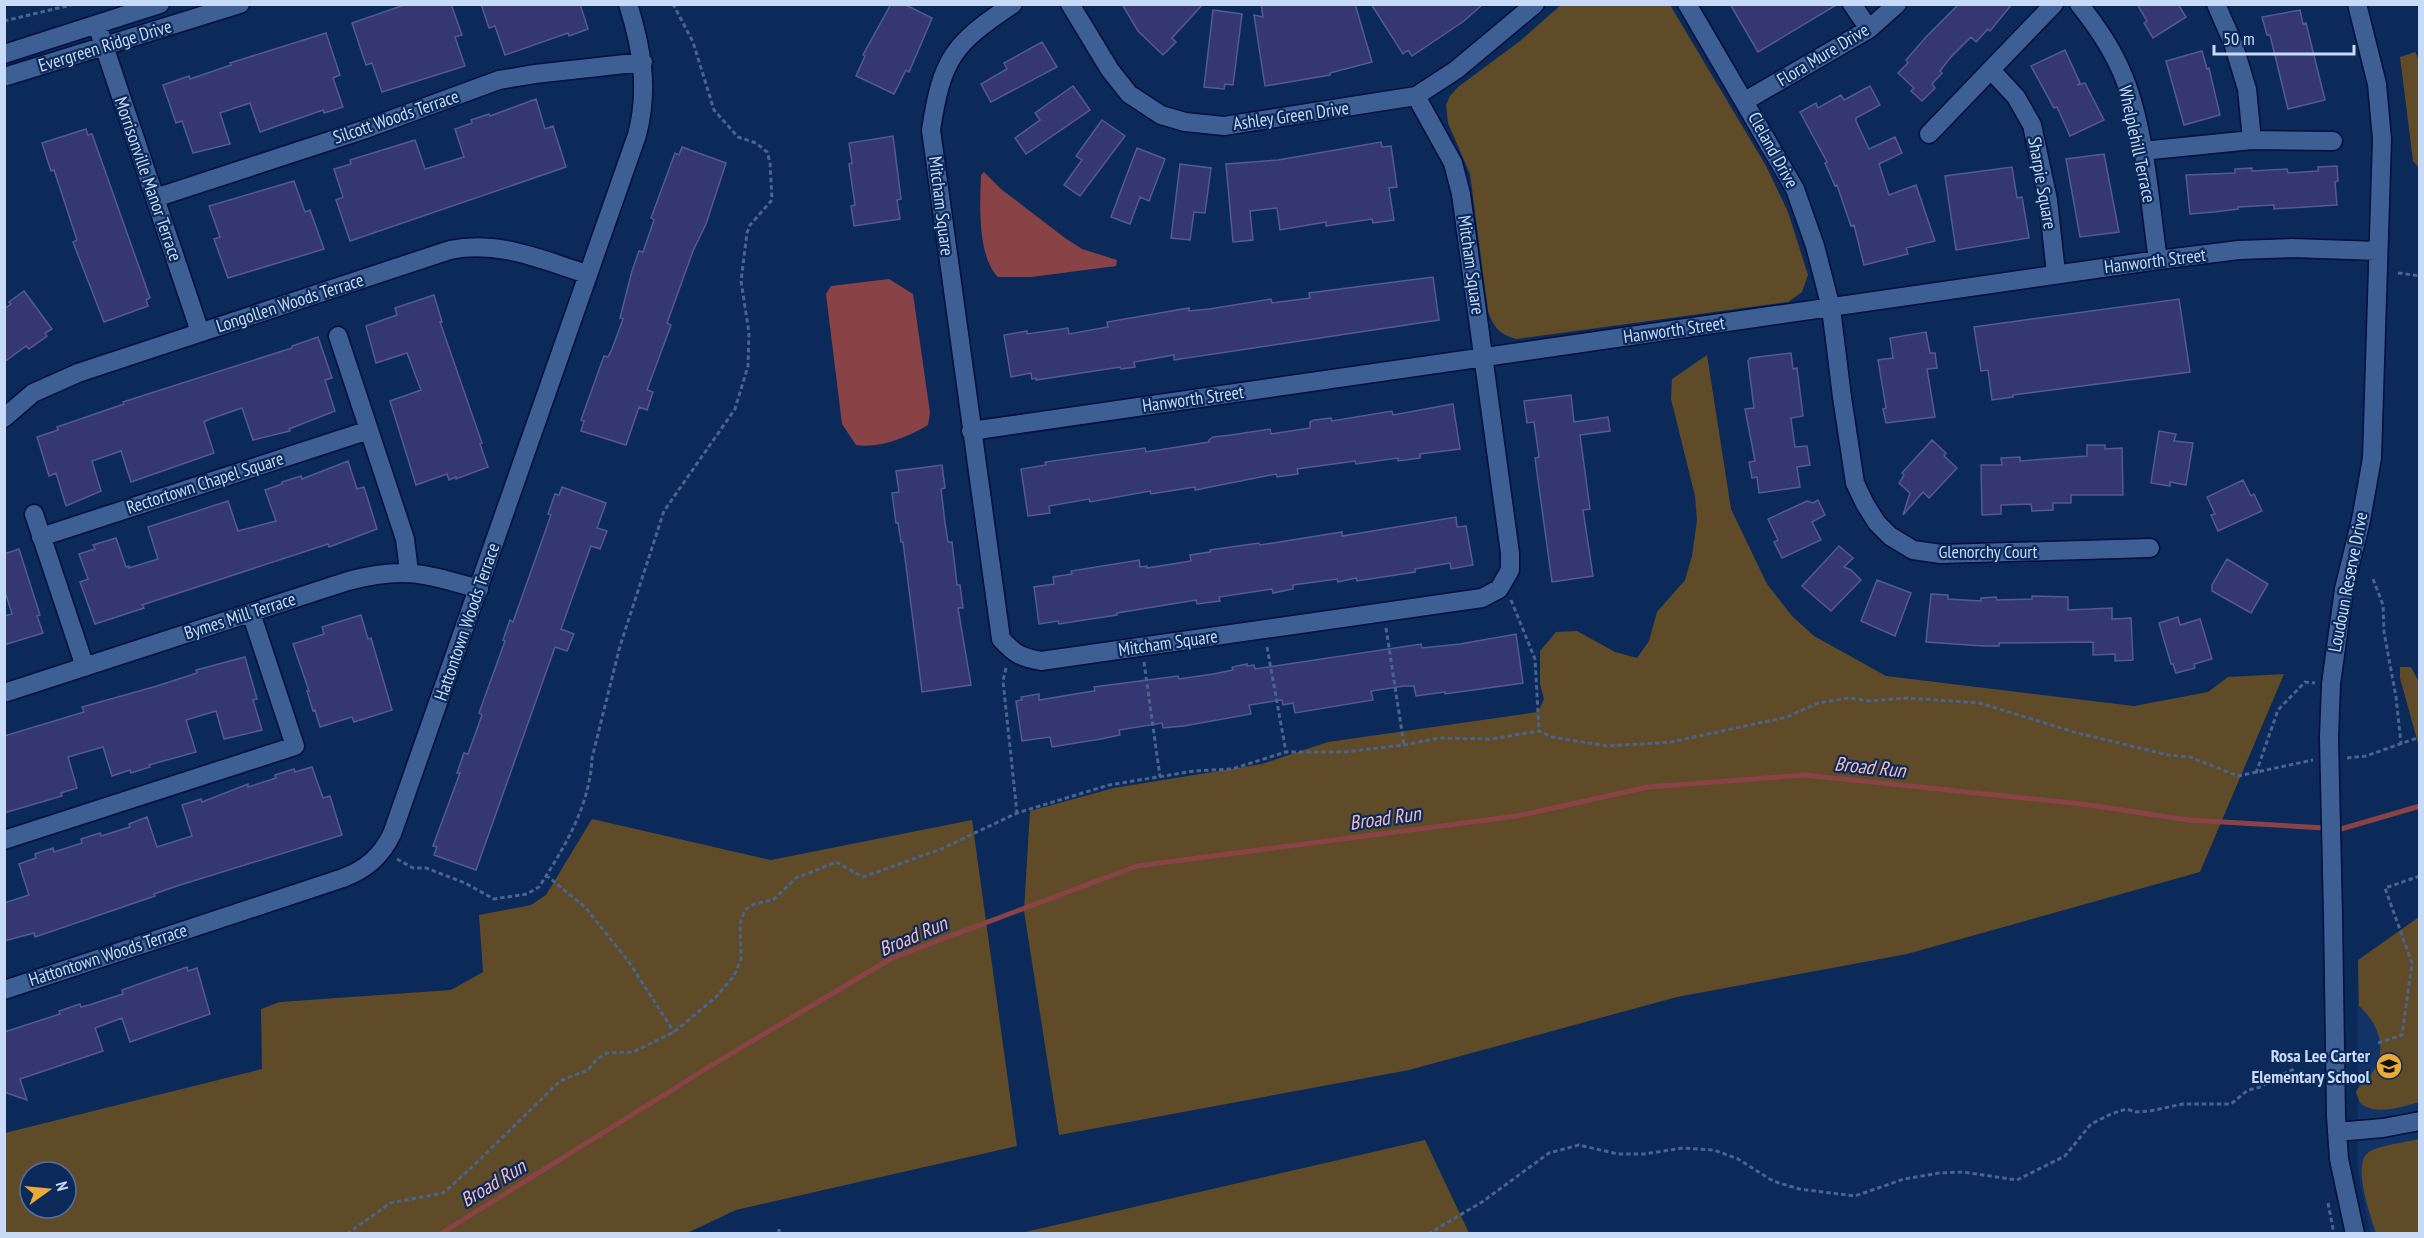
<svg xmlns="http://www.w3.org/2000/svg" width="2424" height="1238" font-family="'PT Sans Narrow',sans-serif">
	<rect width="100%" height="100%" fill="#0b2a59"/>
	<path fill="#113368" d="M2419,917V1233H2370L2358,1171V960Z"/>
	<path fill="#604b29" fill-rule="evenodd" d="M1562,4L1670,5L1766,166L1788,212L1808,275L1802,292L1788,302L1516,339C1499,334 1494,328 1488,311L1470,174L1448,123L1446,105L1450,96L1458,87L1520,41Z
		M2415,52L2420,61L2419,168L2413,161L2400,57Z
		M1707,355L1731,509L1767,584L1792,616L1814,636L1886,676L2134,706L2208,692L2228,677L2284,674L2200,872L1907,954L1677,997L1409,1070L1059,1135L1024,911L1030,811L1114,788L1262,764L1328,742L1538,712L1544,699L1540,684V651L1556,632L1577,631L1615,652L1637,658L1649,641L1657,612L1685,580L1692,556L1697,520L1695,496L1671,399L1672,379Z
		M2400,667H2411L2419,682V747L2400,678Z
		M592,819L771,860L972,820L1017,1146L736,1210L687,1233H5V1133L262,1069L261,1009L280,1002L451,990L483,972L479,915L531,905L546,895ZM30,1172H66V1208H30Z
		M2419,917V1102C2402,1107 2376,1116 2360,1103L2356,1092C2360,1083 2369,1078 2374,1070C2388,1047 2377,1022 2359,1006L2358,960Z
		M2419,1139V1233H2376C2371,1217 2351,1163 2369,1152C2383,1144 2404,1143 2419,1139Z
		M1425,1140L1469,1233H1021Z"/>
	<path fill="#894346" d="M984,172L1001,189L1065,238L1082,249L1117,260L1116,266L1031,277H998C977,256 980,203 981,175Z
		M889,279L913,294L930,413L928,425C907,437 880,449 856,445L842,424L826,294L831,286Z"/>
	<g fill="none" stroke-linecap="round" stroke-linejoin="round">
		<path stroke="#894346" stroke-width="5" d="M440,1234L717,1062L892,958L1137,866L1517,816L1648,787L1805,775L2082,804L2189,820L2341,829L2420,806"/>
	</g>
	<path fill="#353770" stroke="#555993" stroke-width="1.5" d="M407,4H451L462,35L455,37L465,66L382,92L372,63L366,65L352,23Z
		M481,4H580L588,29L569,36L568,33L505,55L495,26L489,28Z
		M891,4H904L932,18L909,72L906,70L894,94L856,76L865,56L863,55Z
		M1122,4H1203L1172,38L1176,42L1163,55L1138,31Z
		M1261,4H1355L1372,62L1330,73V75L1265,86L1254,15L1263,17Z
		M1371,4H1483L1464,21L1412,56L1408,50L1403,54Z
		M1730,4H1838L1758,52Z
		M1959,4H2012L1990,31L1988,29L1976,42L1971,37L1950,58L1940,71L1942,73L1932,84L1935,88L1922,101L1911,91L1914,88L1898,73L1908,63L1906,60L1926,37Z
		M2137,4H2178L2186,17L2153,38L2144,23L2147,21Z
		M1213,10L1242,14L1233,85L1225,84L1224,89L1204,87Z
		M2300,10L2303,24L2306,23L2325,100L2288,109L2270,35H2267L2262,17Z
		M326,33L340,75L333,78L343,107L324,113L323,110L260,132L250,103L220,113L230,144L193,153L182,121L176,123L163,85L189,76L190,79L231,65L230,63Z
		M1042,42L1057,67L991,102L981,84L1007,69L1004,63Z
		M2065,50L2080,83L2077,85L2085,83L2104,120L2070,136L2057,107L2054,108L2031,66Z
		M2202,51L2207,69L2209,68L2220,115L2184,125L2166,61Z
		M1073,86L1090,110L1026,154L1015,138L1040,120L1035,113Z
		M1870,86L1880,105L1856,118V121L1869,149L1895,137L1902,153L1879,164L1889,195L1916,185L1935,241L1906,248L1908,254L1864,265L1854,225L1851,226L1837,185L1835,186L1825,163L1827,162L1800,112L1816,103L1818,108L1841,95L1844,100Z
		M536,99L545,129L553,126L566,167L350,241L336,200L343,197L334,169L351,164L350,160L415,140L425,169L464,157L455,129L472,123L471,120L489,114L490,116Z
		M1102,120L1125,136L1080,196L1064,185L1082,160L1076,156Z
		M86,129L88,135L92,134L150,298L146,300L148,306L104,322L73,242L77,240L54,170L51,171L42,143Z
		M893,136L901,199L897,200L900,219L854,226L851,206L855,205L849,164L852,163L849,143Z
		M1381,142L1382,147L1391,146L1397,187L1389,188L1394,220L1373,223L1372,219L1326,226V222L1280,230L1277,208L1250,211L1253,240L1233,242L1226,164L1278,160Z
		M682,147L726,163L706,224L693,251L667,323L671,325L647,390L653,392L647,410L639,407L626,445L581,431L584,421L581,420L604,356L608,357L612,349L623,319L620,318L632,271L639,251L643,252L654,220L651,218L675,153L679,155Z
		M1137,148L1165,159L1149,201L1140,197L1130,224L1111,217Z
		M2104,154L2119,232L2080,237L2066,159Z
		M1180,164L1211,168L1205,213L1194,212L1190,240L1171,238Z
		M2337,166L2338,181L2335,182L2337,205L2274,209V205L2238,207V209L2214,212L2190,214L2186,175L2235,173V169L2252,168V171L2287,169L2288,173L2318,171V167Z
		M2012,167L2017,198L2022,197L2029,238L1956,250L1945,176Z
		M294,181L305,212L310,210L324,249L228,278L214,239L220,237L209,206Z
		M1433,277L1439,320L1174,360V355L1134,362L1135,367L1121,369L1120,367L1036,380V378L1032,379L1031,373L1011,377L1004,335L1027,331V334L1068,328L1069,334L1108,327L1107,322L1189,308V311L1209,309L1271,299L1272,303L1310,298L1309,293Z
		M24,291L52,329L45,333L47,336L29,349L26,346L4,362V309L11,304L9,302Z
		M434,295L442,322H440L482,443L480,444L488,467L456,479V477L449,480L447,474L416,485L390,401L421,390L407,353L376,363L366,326L397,315L395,308Z
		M2179,299L2190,372L2013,395V397L1992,400L1988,370L1981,371L1974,327Z
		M1926,332L1930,353H1935L1937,368L1927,369L1935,417L1886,423L1883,409L1886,408L1878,360L1893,358L1890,338Z
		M318,337L332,378L325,380L335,411L289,429L290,431L253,440L242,408L210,419L204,422L214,453L131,482L121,451L92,461L101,491L66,506L56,473L49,476L37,437L58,430L57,427L124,404L123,402L292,348V346Z
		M1791,353L1793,369L1797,368L1803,416L1791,418L1795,447L1807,446L1810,465L1797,467L1800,487L1759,493L1757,477L1752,478L1749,462L1755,461L1745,409L1754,408L1748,361L1750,358Z
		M1571,395L1574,422L1608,417L1610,431L1580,435L1590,509L1583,510L1593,576L1552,582L1535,458L1539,457L1534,422L1527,423L1524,401Z
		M1453,404L1460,449L1420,454V458L1398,461V458L1356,464L1355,461L1297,469L1298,474L1277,477L1276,474L1195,490V487L1151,494L1150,491L1090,502L1089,499L1049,506L1050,513L1028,516L1021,469L1046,465L1045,462L1145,448L1146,452L1209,442V440L1213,437L1231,435L1270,429L1271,434L1310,428V422L1314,420L1331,418L1332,421L1392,411L1393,415Z
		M2159,431L2176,434L2174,441L2193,443L2186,485L2170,482V486L2151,483Z
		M1932,440L1946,453L1944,456L1957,468L1929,498L1923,492L1903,515L1910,493L1899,483L1904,475L1902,473Z
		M2087,445H2105V449L2122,448L2123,495H2071V503H2053V510L2032,511L2031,504L2001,505V514L1982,515L1981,465H2002L2001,458L2020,457V461L2087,456Z
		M348,461L357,489L364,487L377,529L329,547L328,544L142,605L144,608L95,624L80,582L88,579L79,554L95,549L93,545L116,538L126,567L129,566V568L158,559L148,527L228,501L238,531L276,521L265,490L282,484V482L301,476L302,479Z
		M942,465L945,488L941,489L945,523L948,542H952L957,585H960L963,608H958L971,685L922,692L903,542H901L898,523H896L892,493L899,492L896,471Z
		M2243,480L2251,496L2254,494L2262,511L2218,531L2211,515L2215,514L2207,497Z
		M562,487L606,503L597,528L607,531L600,549L591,546L581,573L561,629L574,634L567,651L555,647L476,870L434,855L437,847L433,846L460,773H457L464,753L468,754L482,715L479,713L505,641L503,640L510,620L513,622L551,515L548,514L555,494L559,495Z
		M1818,500L1825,515L1812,522L1821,540L1782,558L1774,542L1778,540L1768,519L1807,501L1813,503Z
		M1456,517L1457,527L1466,526L1473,565L1451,569L1450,563L1415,569V572L1357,581L1356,578L1338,582L1337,579L1293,585V589L1273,593L1272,589L1219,597L1220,601L1197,604L1196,600L1117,613V615L1097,618L1059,624L1058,621L1039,624L1034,587L1054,584L1053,577L1072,574L1071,571L1139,560L1140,567L1147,566V568L1191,561L1190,555L1210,552V550L1259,543L1260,545L1342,532V536Z
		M1839,546L1853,558L1844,567L1851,570L1861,580L1831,611L1802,586Z
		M19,549L40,615L37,616L43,633L4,645V616L12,614L4,588V554Z
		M2227,559L2268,584L2251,613L2212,591V585Z
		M1877,580L1911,593L1895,636L1861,621Z
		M1931,594L1948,595V599L1981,601V598L1996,597L1997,600L2032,599V596L2068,597V610L2112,608V619L2131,618L2133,660L2115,661V654L2093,655V642L1999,643V646H1984L1926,642Z
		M361,615L368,639L371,638L392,710L354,722L352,717L320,727L315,710L313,711L307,691H309L293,644L324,634L322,627Z
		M2178,617L2180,625L2200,619L2212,659L2194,664L2195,668L2176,673L2173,664H2171L2159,623Z
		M1516,634L1523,683L1445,694V692L1416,696L1414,686H1404L1371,691L1373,700L1295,713L1293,703L1283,705L1282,700L1249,705L1251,714L1184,726L1163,728L1162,723L1119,730L1120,735L1101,739L1052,747L1050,737L1022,741L1016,701L1022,700L1021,697L1039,694V700L1093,691H1095L1094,687L1132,682L1178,676L1179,679L1213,674L1233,670L1232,667L1247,664V666L1254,665L1255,669L1421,644L1422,648L1460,644Z
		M245,657L257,699L253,700L262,730L224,739L216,711L186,720L196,752L149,765L150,767L131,773L130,770L112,776L103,747L68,757L77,788L61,793L62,796L4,813V736L84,712L82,707L157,686L197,673L196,670Z
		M312,767L323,798L330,796L342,835L177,886L154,894L155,896L35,937L34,933L4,941V903L29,895L19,864L36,858L35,854L53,848L54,852L82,843L81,839L100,833L101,836L130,827L129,824L147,817L157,847L176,841L192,836L182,805L201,799L202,802L248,784V787L276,778L275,775L294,769L295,772Z
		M187,967L188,971L197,968L210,1014L130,1042L122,1018L95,1028L103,1051L20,1079L27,1100L4,1092V1032L60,1014L59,1011L80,1004L81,1007L89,1005L123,994L122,990Z"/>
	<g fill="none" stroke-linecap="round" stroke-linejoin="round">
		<defs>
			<path id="minor" d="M1013,4C953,44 942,58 931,130L1001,639C1015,654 1020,657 1041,661L1482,598L1499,589L1510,570V553L1461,194L1453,163L1416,96
				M1070,4L1110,70L1129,94L1161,115L1185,122L1224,126L1416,96L1456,70L1535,4
				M1687,4L1795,189L1815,246L1831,308L1842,397L1855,483L1865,504L1877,523L1890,536L1913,550L1941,554L2150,548
				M1852,4L1869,29
				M2079,4C2094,23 2107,41 2117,62C2145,117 2149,199 2158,260
				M97,25L200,332
				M4,54L160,4
				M1991,70L2016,97L2032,125L2048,200L2056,273
				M4,77L240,4
				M1745,101L1869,29L1897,4
				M1929,134L2054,4
				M2252,140L2333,141
				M2142,151L2252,140L2247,89L2233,43L2216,4
				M155,198L363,130L499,80L535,74L643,62
				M338,336L405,539L409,572
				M4,418L33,393L78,373L450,250C499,240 542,260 587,274
				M971,431L2158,260L2239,250L2292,248L2378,251
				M34,514L85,667
				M41,537L369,430
				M4,693L348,581C405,566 425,574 479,589
				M2329,737L2331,684L2344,589L2361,520L2372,458L2382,139L2377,84L2357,4
				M4,840L295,746L251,613
				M2333,915L2336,1116L2339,1159L2355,1234
				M4,990L343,878C367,869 381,856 392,834L637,135C649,90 642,48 628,4
				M2337,1132L2383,1128L2420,1121"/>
		</defs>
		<use href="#minor" stroke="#000f3d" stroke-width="21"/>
		<path stroke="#49648d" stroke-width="3" stroke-dasharray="4.5 3" stroke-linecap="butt" d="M4,21L75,4
			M2398,273L2420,276
			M2373,579L2383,605L2384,632L2396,697L2401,744
			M1511,600L1535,659L1539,731
			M1386,628L1404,745
			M1267,647L1286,752
			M1144,662L1160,777
			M1006,668L1003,681L1017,813
			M2347,758L2366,756L2420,737
			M2256,773L2278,710L2305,682L2315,683
			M397,859L413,868H426L465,883L494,899L527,894L539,887C564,848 590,806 592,758L620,646L664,511L735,409L748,366L749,333L741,281L747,233L750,225L772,200L770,162L767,152L756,143L738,137L714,110L693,42L673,4
			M546,875L585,907L629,962L674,1032
			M2378,1043L2402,1035L2412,963L2385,888L2420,876
			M2328,1203L2334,1234
			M779,1229V1234
			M347,1234L390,1203L443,1193L468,1171L560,1081L588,1070L597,1059L607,1053L633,1052L674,1032L716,997L734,976L741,959L740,924L745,910L754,904L773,900L796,878L836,862L863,877L941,849L1017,813L1109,785L1194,771L1232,769L1286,752H1344L1404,745L1439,738L1491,739L1539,731L1552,737L1607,746L1671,742L1787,717L1818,703L1849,698L1869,701L1907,698L1980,703L2074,732L2168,755L2190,757L2238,776L2313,760
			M1428,1234L1482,1202L1549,1153L1579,1145L1618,1154H1644L1683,1148L1714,1150L1738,1159L1773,1181L1799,1189L1855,1196L1904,1179L1939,1173L1963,1172L2017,1180L2065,1156L2091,1124L2111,1114L2126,1109L2137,1112L2150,1111L2183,1104H2231L2248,1090L2261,1087L2269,1081L2296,1068"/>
		<use href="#minor" stroke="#3e5f93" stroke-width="18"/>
		<defs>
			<path id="minor-bridge" d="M2329,737L2333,915"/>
		</defs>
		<use href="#minor-bridge" stroke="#000f3d" stroke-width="21" stroke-linecap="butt"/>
		<use href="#minor-bridge" stroke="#3e5f93" stroke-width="18"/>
	</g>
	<defs>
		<symbol id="school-disc" viewBox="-11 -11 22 22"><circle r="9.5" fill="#e8ab37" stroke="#0b2a59"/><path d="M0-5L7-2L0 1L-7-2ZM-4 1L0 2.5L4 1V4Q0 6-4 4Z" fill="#111"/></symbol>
	</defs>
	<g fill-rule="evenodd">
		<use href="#school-disc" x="2374" y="1051" width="30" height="30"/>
	</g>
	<g text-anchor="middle" stroke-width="4.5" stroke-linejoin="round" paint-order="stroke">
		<g font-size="18" fill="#c7daf8" stroke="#0b2a59">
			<text transform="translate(105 46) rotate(-17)" y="6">Evergreen Ridge Drive</text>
			<text transform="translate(1823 55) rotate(-31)" y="6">Flora Mure Drive</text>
			<text transform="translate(1291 116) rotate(-8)" y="6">Ashley Green Drive</text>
			<text transform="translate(396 117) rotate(-19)" y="6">Silcott Woods Terrace</text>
			<text transform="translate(2137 144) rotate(78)" y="6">Whelplehill Terrace</text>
			<text transform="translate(1773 150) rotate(61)" y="6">Cleland Drive</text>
			<text transform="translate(148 179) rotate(71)" y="6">Morrisonville Manor Terrace</text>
			<text transform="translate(2042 183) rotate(80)" y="6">Sharpie Square</text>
			<text transform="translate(941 206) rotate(83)" y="6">Mitcham Square</text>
			<text transform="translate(2155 261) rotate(-7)" y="6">Hanworth Street</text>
			<text transform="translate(1471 265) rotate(82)" y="6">Mitcham Square</text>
			<text transform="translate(290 303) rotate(-18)" y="6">Longollen Woods Terrace</text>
			<text transform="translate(1674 330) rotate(-8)" y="6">Hanworth Street</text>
			<text transform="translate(1193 399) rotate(-8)" y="6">Hanworth Street</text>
			<text transform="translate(205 483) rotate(-18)" y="6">Rectortown Chapel Square</text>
			<text x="1988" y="558">Glenorchy Court</text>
			<text transform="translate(2348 582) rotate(-79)" y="6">Loudoun Reserve Drive</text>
			<text transform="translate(240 616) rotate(-18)" y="6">Bymes Mill Terrace</text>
			<text transform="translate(467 622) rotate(-71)" y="6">Hattontown Woods Terrace</text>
			<text transform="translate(1168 643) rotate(-8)" y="6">Mitcham Square</text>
			<text transform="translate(108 955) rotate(-18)" y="6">Hattontown Woods Terrace</text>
		</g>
		<g font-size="18" font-weight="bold" fill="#c7daf8" stroke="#0b2a59" text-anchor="end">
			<text x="2370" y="1062">Rosa Lee Carter<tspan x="2370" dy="21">Elementary School</tspan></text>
		</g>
		<g font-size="20" font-style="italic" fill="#fcbbbb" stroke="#0b2a59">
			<text transform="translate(1870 767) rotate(6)" y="7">Broad Run</text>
			<text transform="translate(1385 818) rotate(-8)" y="7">Broad Run</text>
			<text transform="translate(913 936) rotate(-23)" y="7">Broad Run</text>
			<text transform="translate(493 1183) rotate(-31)" y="7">Broad Run</text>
		</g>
	</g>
	<rect width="2424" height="1238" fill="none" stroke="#c7daf8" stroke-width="12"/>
	<g transform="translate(48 1190) rotate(75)"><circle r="28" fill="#0b2a59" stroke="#567099" stroke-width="1.5"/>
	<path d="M0-4.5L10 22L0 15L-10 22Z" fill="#e8ab37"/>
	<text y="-9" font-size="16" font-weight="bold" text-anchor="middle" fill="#c7daf8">N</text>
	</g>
	<path d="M2214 45v9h140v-9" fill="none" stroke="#c7daf8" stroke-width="3"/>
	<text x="2223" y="45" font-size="18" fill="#c7daf8" stroke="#0b2a59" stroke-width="4.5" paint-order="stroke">50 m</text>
</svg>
